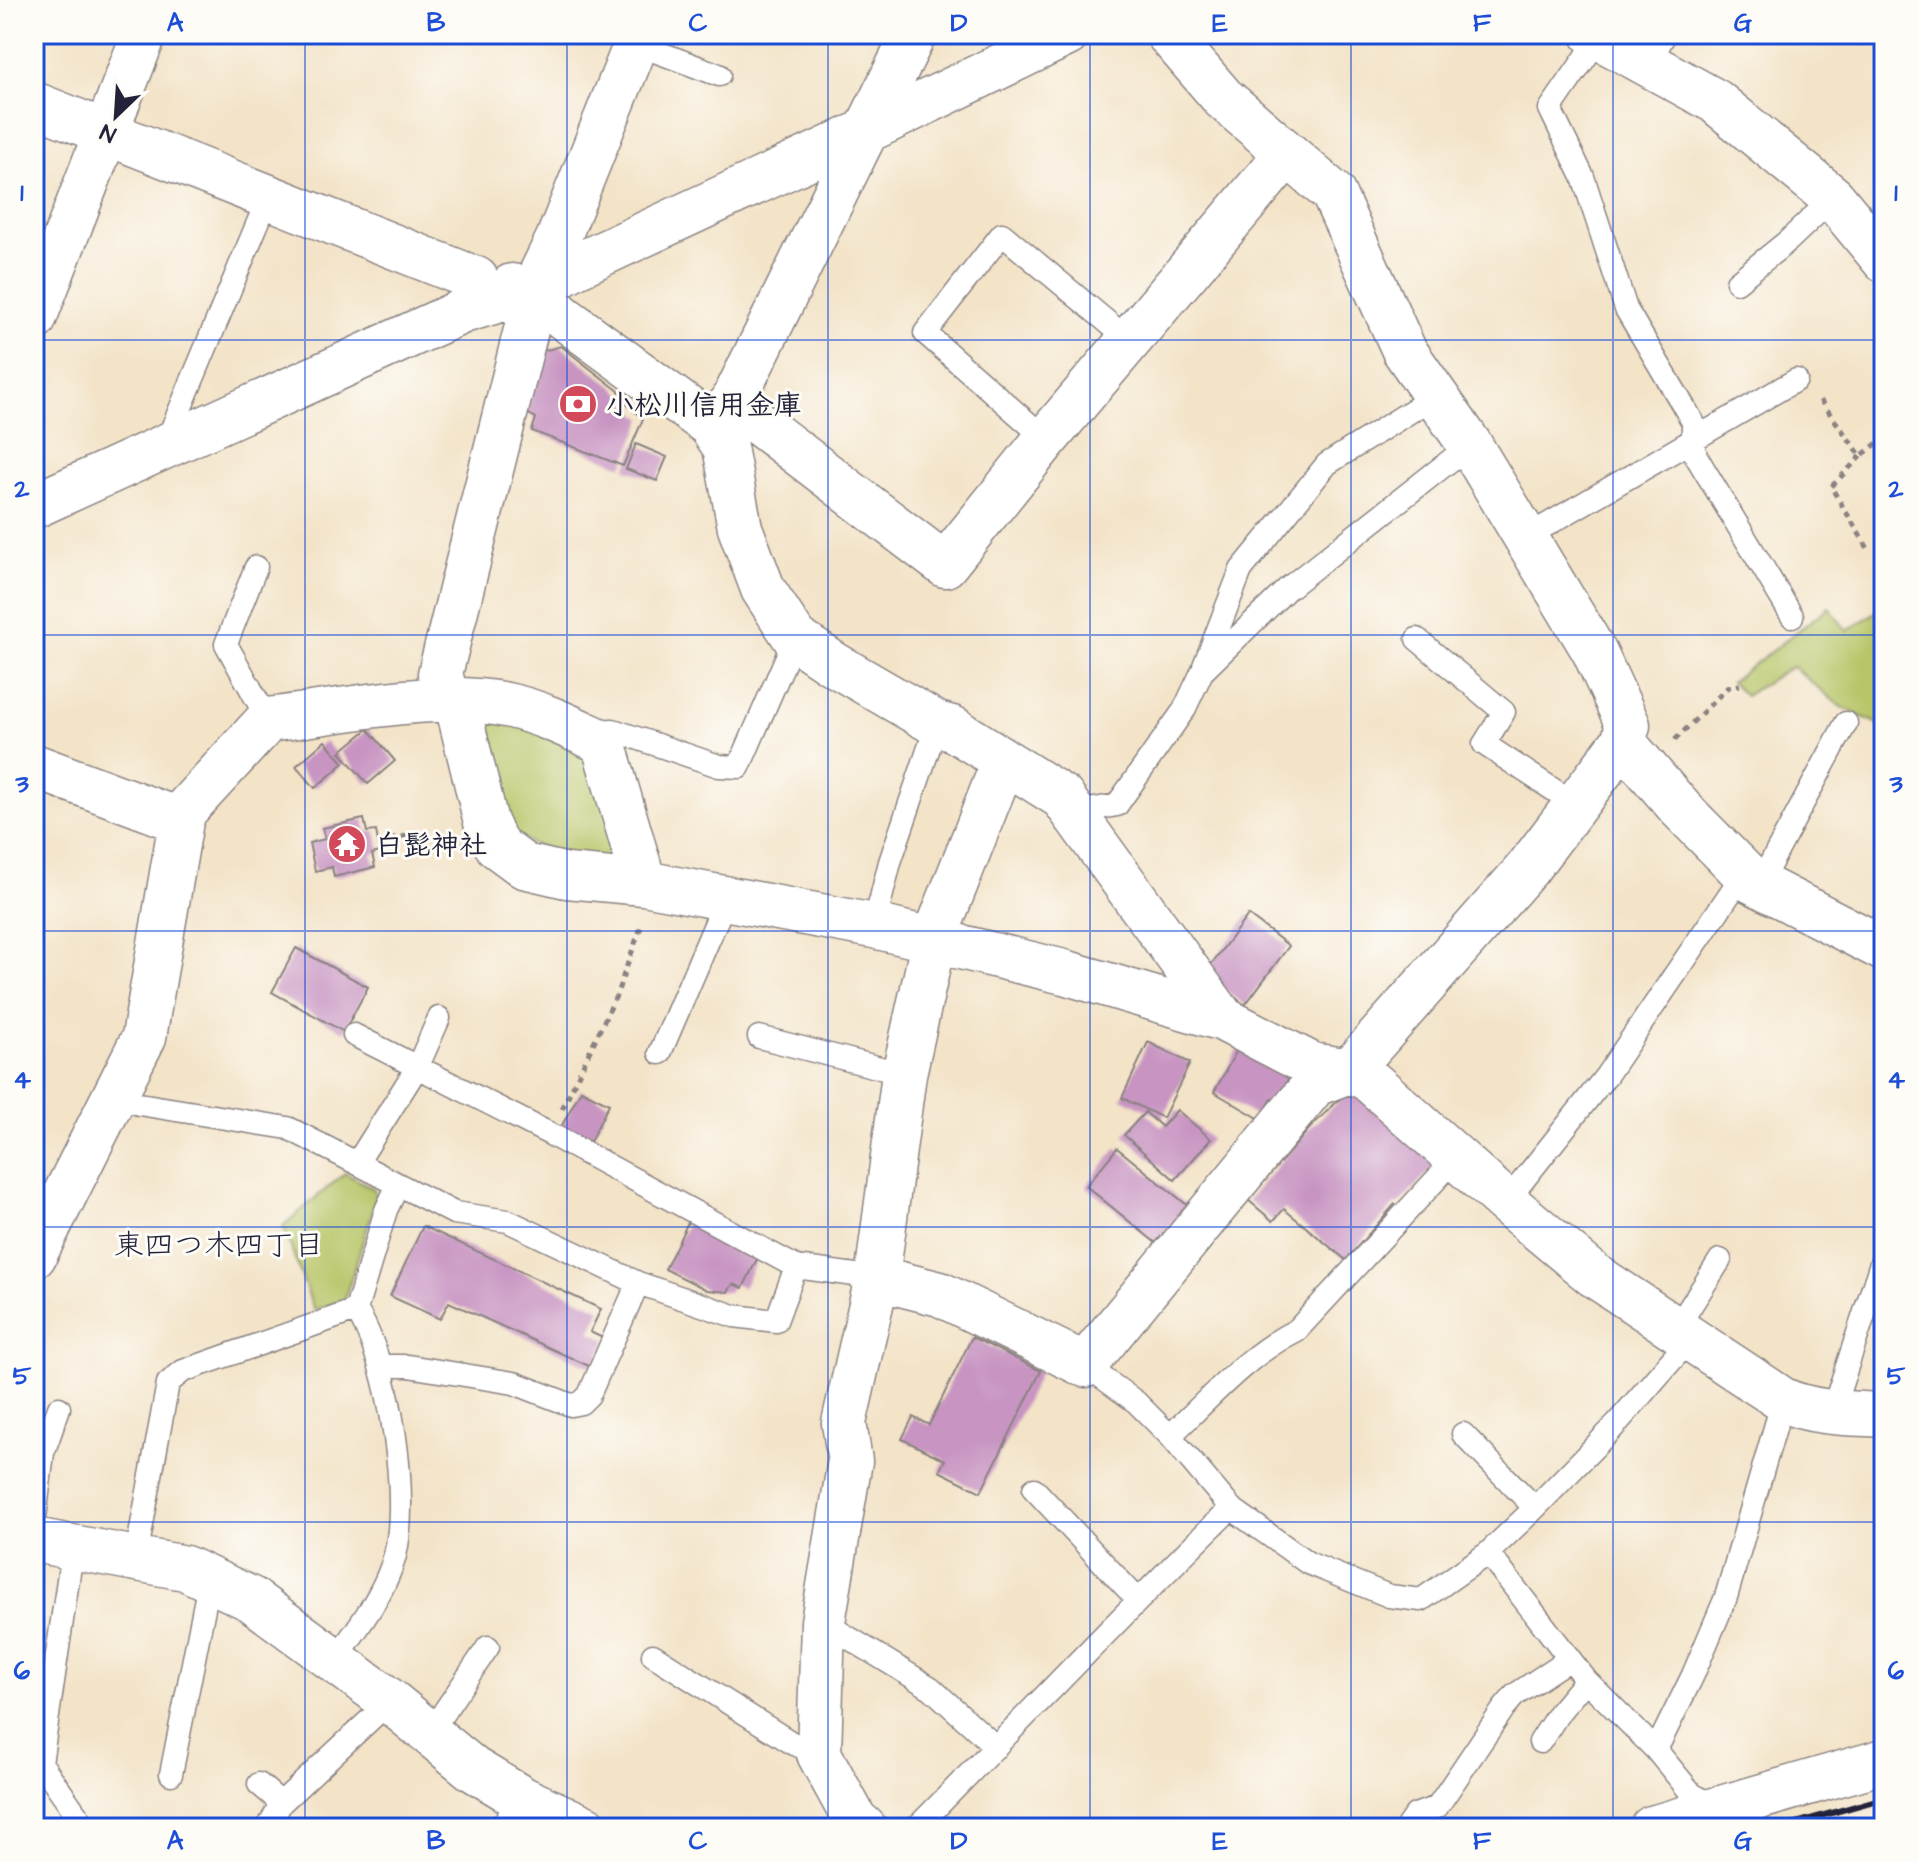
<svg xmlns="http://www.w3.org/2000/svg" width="1918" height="1862" font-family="'Architects Daughter','Klee One',sans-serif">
	<rect width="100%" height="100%" fill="#fdfcf7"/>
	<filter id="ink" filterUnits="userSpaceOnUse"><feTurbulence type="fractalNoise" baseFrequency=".0125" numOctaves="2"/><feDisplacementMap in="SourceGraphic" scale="16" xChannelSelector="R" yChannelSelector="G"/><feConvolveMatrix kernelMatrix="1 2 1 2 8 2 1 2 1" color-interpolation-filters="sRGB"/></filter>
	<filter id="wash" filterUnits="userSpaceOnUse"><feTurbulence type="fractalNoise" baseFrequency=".006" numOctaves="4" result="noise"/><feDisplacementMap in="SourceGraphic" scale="32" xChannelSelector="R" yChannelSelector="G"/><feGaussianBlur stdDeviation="1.8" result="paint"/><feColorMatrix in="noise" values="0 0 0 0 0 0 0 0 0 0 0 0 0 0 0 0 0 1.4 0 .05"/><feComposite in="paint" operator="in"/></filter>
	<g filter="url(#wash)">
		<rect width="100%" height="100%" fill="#f3e3c7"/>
		<path fill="#b8c567" stroke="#6d7451" stroke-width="2" d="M1829,607L1847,631L1879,610L1884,613V727L1841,707L1792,666L1745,696L1731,682Z
			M486,710L593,752L619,859L574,858L532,844L513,831L495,807L477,721Z
			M345,1173L374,1189L376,1200L344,1301L314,1310L283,1226Z"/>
		<g id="blocks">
			<path fill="#c894c2" d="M561,346L624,395L622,400L643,419L623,466L532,431L536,418L527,413L543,351Z
				M636,444L667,457L657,481L626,469Z
				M368,729L395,761L368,784L340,752Z
				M325,741L344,763L315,788L296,766Z
				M364,819L367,832L376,831L380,852L372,854L375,867L334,877L332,867L315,871L309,843L325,839L322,828Z
				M1248,915L1289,946L1245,1005L1204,974Z
				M296,948L368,987L344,1032L272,992Z
				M1148,1042L1190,1063L1163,1118L1122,1098Z
				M1241,1043L1292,1072L1276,1101L1272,1099L1260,1119L1214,1092Z
				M1352,1087L1435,1165L1398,1205L1395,1204L1346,1260L1284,1209L1273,1221L1248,1200L1310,1128Z
				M581,1090L609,1104L590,1142L561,1127Z
				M1177,1110L1211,1139L1175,1180L1124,1135L1145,1112L1162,1127Z
				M1117,1148L1187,1205L1156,1243L1086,1186Z
				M690,1218L759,1255L743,1288L733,1284L728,1292L707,1290L665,1269Z
				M423,1226L601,1309L590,1332L607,1340L593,1368L449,1302L440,1319L390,1296Z
				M972,1337L1041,1371L981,1492L939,1471L945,1460L902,1439L913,1417L929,1425Z"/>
		</g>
	</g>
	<g filter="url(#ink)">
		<use href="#blocks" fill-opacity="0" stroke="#8a8281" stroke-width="2"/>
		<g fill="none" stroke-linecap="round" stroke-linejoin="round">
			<defs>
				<path id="service" d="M1599,38L1550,109L1583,177L1626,309L1693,422V441L1696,456L1792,616
					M636,44L719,75
					M1648,64L1665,34
					M1737,282L1789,240L1833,198
					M1046,439L925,333L1002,234L1130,341
					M166,443L269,196
					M1526,537L1796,380
					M256,567L226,644L268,720
					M1417,639L1504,712L1484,744L1575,804
					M1204,666L1241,570L1327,464L1435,396
					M595,731L613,730L719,766L739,767L795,638
					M1071,801L1089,810L1117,805L1184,710L1202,672L1287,589L1470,445
					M1759,885L1846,723
					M874,926L890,862L937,724
					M354,1035L550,1134L796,1267L877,1278
					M759,1037L904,1074
					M660,1053L726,899
					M114,1097L139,1104L288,1128L454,1213L508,1221L638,1283L734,1316L776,1321L796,1267
					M357,1163L418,1066L439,1018
					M1506,1202L1606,1076L1744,873
					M1676,1329L1720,1260
					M1085,1365L1136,1402L1170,1436L1231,1508L1308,1563L1389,1596L1421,1600L1488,1553L1535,1508L1611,1430L1690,1339
					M381,1366H408L514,1383L571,1405L581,1403L589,1395L638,1283
					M1832,1412L1884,1254
					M1463,1434L1535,1508
					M1170,1436C1209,1399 1248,1354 1297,1330L1456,1158
					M1034,1489L1137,1599
					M34,1526L43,1453L59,1408
					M73,1546L41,1763L86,1828
					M1488,1553L1586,1680L1656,1750L1692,1794L1715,1808
					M136,1557L168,1383L183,1371L356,1310L386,1210L398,1185
					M823,1622L931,1688L996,1747
					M653,1655L792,1743L819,1754
					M335,1660C356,1630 380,1600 392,1565C413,1508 390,1360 356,1310
					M429,1734L488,1647
					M1540,1742L1560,1711L1586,1680
					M1656,1750L1693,1675L1726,1597L1783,1400
					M171,1774L210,1578
					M259,1784L281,1803
					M268,1828L281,1803L390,1701
					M499,1828L523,1799
					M913,1828L917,1827C1022,1721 1124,1612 1231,1508
					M1406,1828L1415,1815L1437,1807L1504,1708L1515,1695L1569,1659"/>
				<path id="minor" d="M640,34L558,239L533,290L530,314L440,674L447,698L459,712L486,822L497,846L524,866L567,876L644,883L874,926L1064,972L1223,1019L1312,1065L1349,1071L1367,1078L1506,1202L1594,1275L1783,1400C1814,1414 1851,1413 1884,1415
					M1168,34L1223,98L1333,193L1404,350L1470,445L1594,651L1628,725L1623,742L1681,809L1752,881L1884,949
					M1593,34L1715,101L1833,198L1884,260
					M512,286L533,290L563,317L710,425L725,447L740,528L763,589L795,638L832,663L937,724L952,728L1062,797L1223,1019
					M34,319L144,34
					M732,403L945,565L1046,439L1286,155
					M712,423L732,403L914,34
					M34,506L463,311L533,290L576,266L864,132L1067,34
					M34,766L181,821
					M34,1256L144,1037L181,821L185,810L268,720C343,711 439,689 511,706C542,713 574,729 603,742L644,883
					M877,1278L940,1294L1085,1365L1315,1084L1349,1071L1527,869L1623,742
					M34,1540L185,1568L251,1599L390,1701L473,1769L523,1799L586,1828
					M864,1828L855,1820L819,1754L823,1622L850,1461L844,1423L877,1278L904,1074L934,939L1004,761
					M1652,1828L1884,1761"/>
				<path id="tertiary" d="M34,104L476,279"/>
			</defs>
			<use href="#service" stroke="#8a8281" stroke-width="25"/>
			<use href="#minor" stroke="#8a8281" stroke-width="47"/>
			<use href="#tertiary" stroke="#8a8281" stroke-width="47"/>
			<path stroke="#8a8281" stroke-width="5" stroke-dasharray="6 6" stroke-linecap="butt" d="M1820,400L1861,456L1884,438
				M1861,456L1831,487L1869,550
				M1675,740L1728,687L1740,685
				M390,839L412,835L448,840
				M562,1109L616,996L642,924"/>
			<use href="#service" stroke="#fff" stroke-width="22"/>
			<use href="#minor" stroke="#fff" stroke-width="44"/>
			<use href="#tertiary" stroke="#fff" stroke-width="44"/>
			<path stroke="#22223b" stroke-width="6" d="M1779,1828L1884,1798"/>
		</g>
	</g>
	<path fill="none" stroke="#1d4ed8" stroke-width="2" stroke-opacity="0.55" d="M305,34V1828M567,34V1828M828,34V1828M1090,34V1828M1351,34V1828M1613,34V1828M34,340H1884M34,635H1884M34,931H1884M34,1227H1884M34,1522H1884"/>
	<defs>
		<symbol id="bank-disc" viewBox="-11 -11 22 22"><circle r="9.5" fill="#d1495b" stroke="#fdfcf7"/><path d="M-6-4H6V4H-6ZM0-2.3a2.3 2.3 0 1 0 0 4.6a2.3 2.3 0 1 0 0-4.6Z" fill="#fff"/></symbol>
		<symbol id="temple-disc" viewBox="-11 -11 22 22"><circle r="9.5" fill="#d1495b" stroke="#fdfcf7"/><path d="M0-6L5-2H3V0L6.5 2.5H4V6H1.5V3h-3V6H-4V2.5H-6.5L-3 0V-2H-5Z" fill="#fff"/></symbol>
	</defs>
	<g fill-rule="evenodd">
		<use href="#bank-disc" x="556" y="382" width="44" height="44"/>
		<use href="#temple-disc" x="325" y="822" width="44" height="44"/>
	</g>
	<g text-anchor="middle" stroke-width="6" stroke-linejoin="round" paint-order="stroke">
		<g font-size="28" font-weight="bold" fill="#22223b" stroke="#fdfcf7" text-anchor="start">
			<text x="606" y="414">小松川信用金庫</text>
			<text x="375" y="854">白髭神社</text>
		</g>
		<g font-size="30" fill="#22223b" stroke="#fdfcf7">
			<text x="219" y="1255">東四つ木四丁目</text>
		</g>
	</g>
	<rect width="1918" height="1862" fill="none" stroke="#fdfcf7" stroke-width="88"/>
	<g transform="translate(116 116) rotate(205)" stroke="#fdfcf7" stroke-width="6" paint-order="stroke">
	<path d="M0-6L14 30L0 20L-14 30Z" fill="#22223b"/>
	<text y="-12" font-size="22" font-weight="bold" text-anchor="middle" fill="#22223b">N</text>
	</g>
	<rect x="44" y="44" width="1830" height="1774" fill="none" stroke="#1d4ed8" stroke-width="3"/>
	<g font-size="26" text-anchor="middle" font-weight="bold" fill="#1d4ed8">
		<text x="175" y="31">A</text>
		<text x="436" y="31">B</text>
		<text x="698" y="31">C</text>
		<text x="959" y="31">D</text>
		<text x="1220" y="31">E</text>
		<text x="1482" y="31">F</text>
		<text x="1743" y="31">G</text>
		<text x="22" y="201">1</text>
		<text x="1896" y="201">1</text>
		<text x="22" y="497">2</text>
		<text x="1896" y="497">2</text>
		<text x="22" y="792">3</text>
		<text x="1896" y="792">3</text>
		<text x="22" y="1088">4</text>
		<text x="1896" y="1088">4</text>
		<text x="22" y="1384">5</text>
		<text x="1896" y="1384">5</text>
		<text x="22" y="1679">6</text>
		<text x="1896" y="1679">6</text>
		<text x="175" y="1849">A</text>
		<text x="436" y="1849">B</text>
		<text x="698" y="1849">C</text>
		<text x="959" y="1849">D</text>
		<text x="1220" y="1849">E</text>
		<text x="1482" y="1849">F</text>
		<text x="1743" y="1849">G</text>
	</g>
</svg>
